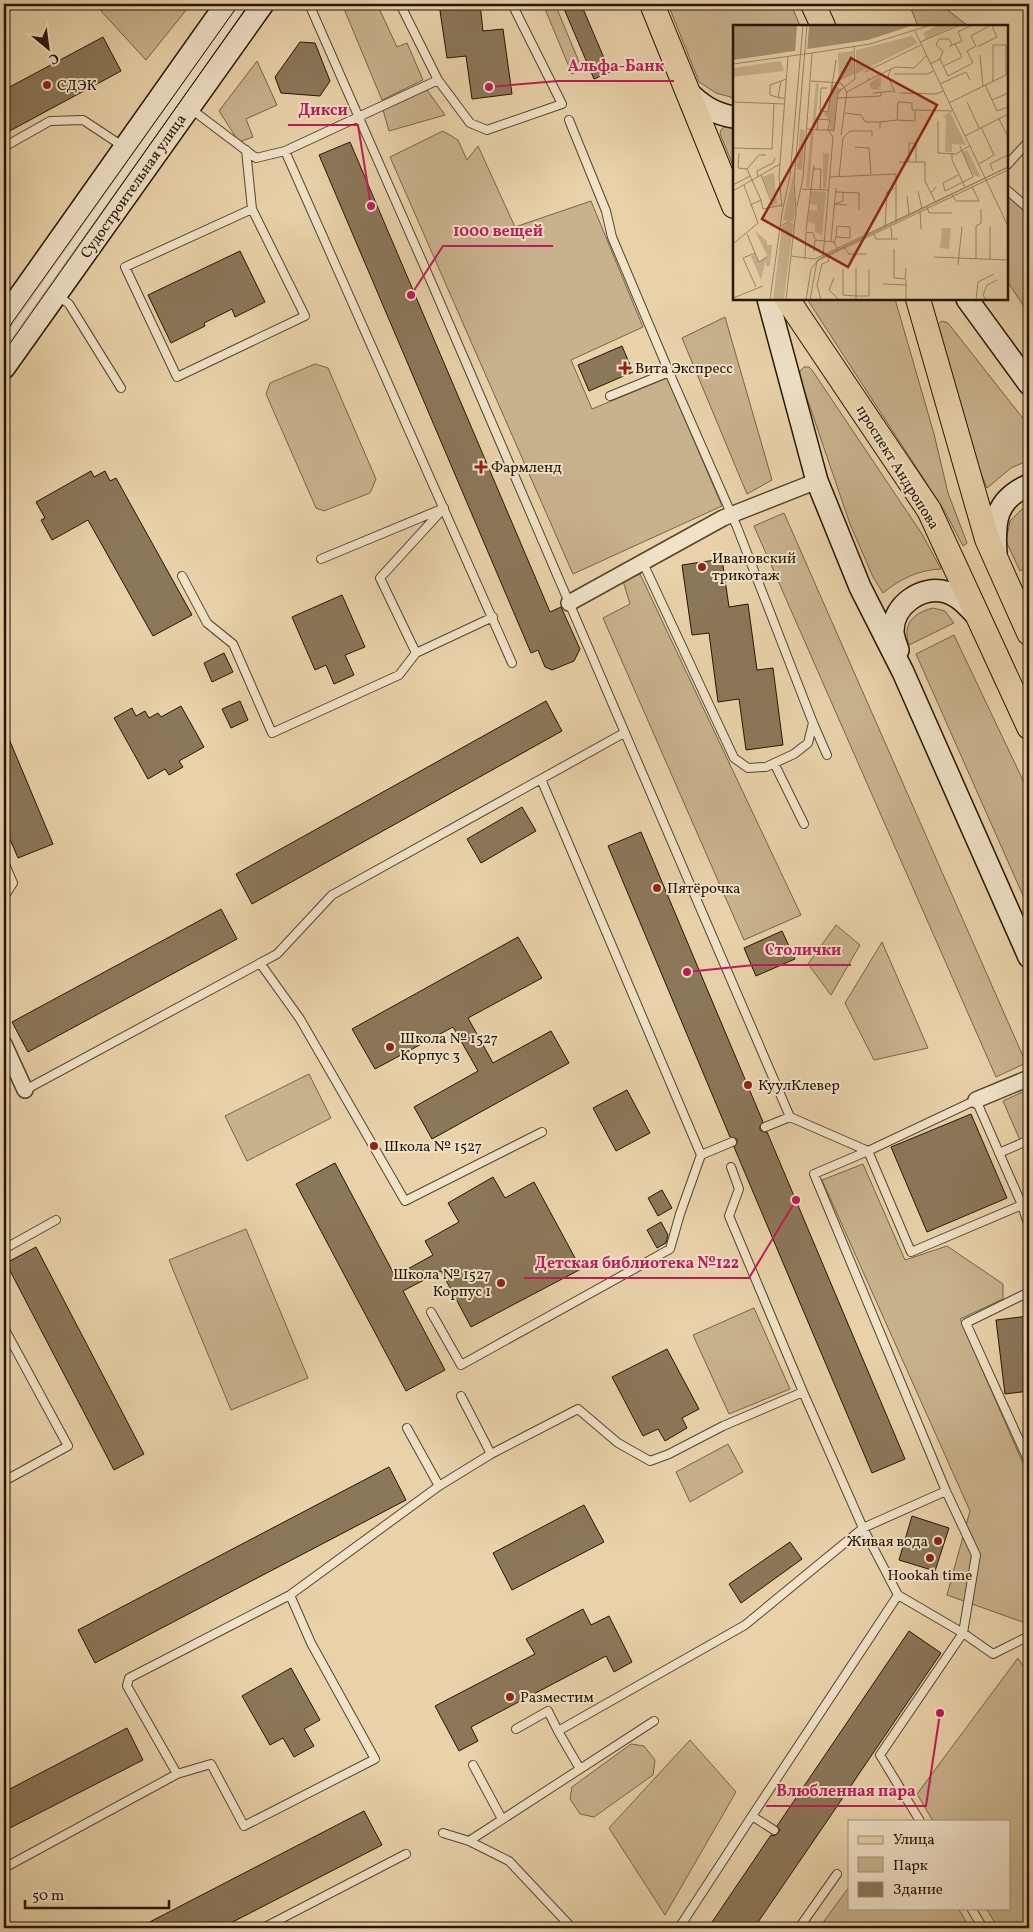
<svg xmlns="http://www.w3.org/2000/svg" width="1033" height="1932" font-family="Vollkorn,serif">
	<rect width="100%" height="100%" fill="#e9d2aa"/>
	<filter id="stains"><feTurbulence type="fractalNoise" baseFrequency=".004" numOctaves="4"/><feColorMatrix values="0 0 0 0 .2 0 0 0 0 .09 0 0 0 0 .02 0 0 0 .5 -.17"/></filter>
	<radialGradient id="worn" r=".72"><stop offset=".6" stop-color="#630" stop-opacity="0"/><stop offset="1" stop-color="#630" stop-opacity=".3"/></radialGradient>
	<path fill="#c8b28d" stroke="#766447" d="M114,4H191L146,60L101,11Z
		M342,4H377L397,47L407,43L423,80L382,100Z
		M543,4H555L582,69L572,74Z
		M668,4H791L800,26H734V98L716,93L699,82Z
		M909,4H940L968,26H918Z
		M257,61L277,105L246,119L253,137L239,142L219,111Z
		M427,90L445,115L389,131L383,110Z
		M724,127L734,129V168L720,134L721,130Z
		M443,131L458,140L467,160L478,146L515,227L591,201L643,327L571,360L592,409L667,378L722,506L573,574L390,157Z
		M1007,194L1029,212V314L1007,281Z
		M807,299H895L934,434L948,493L967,543L963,546L944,510Z
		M725,317L772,480L747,494L682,338Z
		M942,321L948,323L1029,426V460L1011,468L987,488L980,471L938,324Z
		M315,364L328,368L376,479L370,493L324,511L316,508L266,394L270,383Z
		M804,367H809L812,370L922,534L941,569C918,570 900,579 883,593L873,577L850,524L799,375L800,371Z
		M1029,502V566L1020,571L1006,541L1010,521Z
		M784,513L1026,1063L996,1077L754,526Z
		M640,574L801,915L744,940L603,618L630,604L623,581Z
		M933,608L945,611L954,623L909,645C902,624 913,613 933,608Z
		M954,635L1029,793V909L916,654Z
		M836,925L860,945L831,995L808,964Z
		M882,942L928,1048L874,1060L845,1003Z
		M309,1074L331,1118L247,1161L225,1116Z
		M1029,1089V1161L1003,1101Z
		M863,1164L905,1260L947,1246L1003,1284V1299L960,1319L1029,1477V1623L1028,1624L947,1595L970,1511L822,1180Z
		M246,1229L308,1378L231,1410L169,1260Z
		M754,1308L790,1389L729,1414L693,1335Z
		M728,1444L743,1472L690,1502L676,1472Z
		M1018,1658L1029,1676V1928H998L986,1908H1009V1821H933L917,1794Z
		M690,1740L736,1792L665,1915L609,1828Z
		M631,1744L644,1746L655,1760L653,1775L594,1817L580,1814L570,1799L572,1787Z
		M849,1887V1908H958L970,1928H819Z"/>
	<path fill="#8b7759" stroke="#251501" d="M439,4H480L483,31L503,29L512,94L472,99L466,56L447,58Z
		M562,4H581L610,72L594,79Z
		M103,37L121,71L4,134V90Z
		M300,42L315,43L330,81L320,96L281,93L275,77Z
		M350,142L550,612L561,607L580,649L574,661L552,670L545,667L538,650L531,653L319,155Z
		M240,251L265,302L235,317L232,309L204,323L205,326L171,343L148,295Z
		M622,346L633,372L589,391L578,365Z
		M91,471L94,477L105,471L110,481L116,478L192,615L153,636L88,520L52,540L41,520L45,518L36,502Z
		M722,559L729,607L748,604L757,670L773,668L783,745L746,750L739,699L718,702L709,633L692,635L682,565Z
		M342,595L365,647L345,655L354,675L334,684L326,665L315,670L292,617Z
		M224,653L233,672L212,682L204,663Z
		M240,701L248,720L231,728L222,709Z
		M546,701L562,731L252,904L236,874Z
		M181,706L204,747L179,761L183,767L169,775L165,769L148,779L114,718L132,708L136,716L145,711L149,718L158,713L161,717Z
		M4,727L53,844L18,858L4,825Z
		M522,807L536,831L481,863L467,839Z
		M641,832L763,1122L760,1126V1130L764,1132H767L905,1459L872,1473L734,1147L737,1143V1139L730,1137L608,846Z
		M221,909L237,939L28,1052L12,1022Z
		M782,931L795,959L756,976L744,948Z
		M518,937L542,978L468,1018L493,1063L551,1031L569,1063L432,1139L414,1107L478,1071L453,1027L375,1069L352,1029Z
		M627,1090L650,1133L616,1151L593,1108Z
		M971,1114L1007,1198L927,1232L891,1147Z
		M335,1163L395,1276L433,1255L425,1241L459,1222L448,1203L493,1177L505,1198L534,1182L581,1269L471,1327L441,1271L403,1291L445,1370L406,1391L296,1184Z
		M662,1190L672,1208L658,1216L648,1198Z
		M661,1222L668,1235L666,1243L657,1248L647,1230Z
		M36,1247L144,1454L114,1470L6,1263Z
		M1029,1316V1391L1005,1394L996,1320Z
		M667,1349L699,1409L682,1418L687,1428L665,1441L658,1429L643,1436L612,1377Z
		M389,1467L406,1500L95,1663L78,1630Z
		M584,1505L604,1542L512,1590L493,1553Z
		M912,1516L949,1528L935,1571L899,1560Z
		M790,1542L802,1559L741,1603L729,1584Z
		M583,1609L591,1625L609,1616L632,1662L614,1672L606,1656L471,1727L478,1741L459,1751L435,1706L535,1654L526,1639Z
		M909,1631L941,1653L825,1824L754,1928H708L771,1835L774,1836L778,1833L780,1830L777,1826Z
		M291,1668L320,1720L304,1729L314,1746L294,1757L283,1738L270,1745L242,1696Z
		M127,1728L143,1760L4,1831V1792Z
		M364,1811L382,1845L221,1928H138Z"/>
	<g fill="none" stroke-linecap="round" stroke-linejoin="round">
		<defs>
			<path id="lane" d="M309,4L433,286L790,1117L868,1151
				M438,80L470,123L487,130L562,104L512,4
				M191,109L256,158L285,151L438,80L400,4
				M569,120L606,211L612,237L669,372L737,527L813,723L827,755
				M4,147L50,121L83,120L124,147
				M246,150L252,209L125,267L177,377L305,316L252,209
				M285,151L512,663
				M1007,165L1029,141
				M1007,190L1029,209
				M58,296L69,304L121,388
				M4,343L244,4
				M610,396L669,372
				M321,559L444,508L380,578L416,653
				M643,563L734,758L748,768L766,767L794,754L808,743L813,723
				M182,576L207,623L233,644L272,733L399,675L416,653L493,617
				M774,763L804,824
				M4,862L13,883L4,897
				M260,963L300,1019L405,1201L542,1132
				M25,1090L277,954L332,895L624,733
				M976,1100L1022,1205L911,1252L868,1151Z
				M765,1127L790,1117
				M868,1151L814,1174L946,1491L976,1555L963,1633L880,1755L920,1821
				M999,1153L1029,1140
				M701,1155L732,1142
				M731,1167L739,1189L729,1216L803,1392L863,1528L898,1595L963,1633L993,1654L1029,1636
				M1022,1205L1029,1227
				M4,1249L56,1220
				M1029,1292L966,1323L1029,1462
				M431,1312L461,1365L670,1249L680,1214L701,1155L541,779
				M4,1328L68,1446L6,1480L4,1476
				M461,1396L491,1454
				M407,1428L439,1486L491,1454L578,1409L618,1443L650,1461L669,1454L723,1426L803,1392
				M290,1595L439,1486
				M516,1729L548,1711L558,1731
				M473,1765L502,1819
				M580,1769L558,1731L745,1625L863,1528L946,1491
				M774,1830L752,1816L898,1595
				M443,1833L469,1841L509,1861L572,1928
				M469,1841L654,1721
				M4,1868L177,1774L211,1764L244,1826L375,1759L311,1643L290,1595L129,1678L127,1686L177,1774
				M971,1908L983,1928
				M263,1928L406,1854
				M679,1928L752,1816
				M799,1928L837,1874"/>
			<path id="street" d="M569,603L723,518L817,481
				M4,1044L25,1090
				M976,1100L1029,1078"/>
			<path id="secondary" d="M687,91C701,105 714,114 734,117
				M768,299L817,481L860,587L903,672L1029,957
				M967,299L1029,384
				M4,318L226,4
				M4,368L263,4
				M996,554C994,521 995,500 1029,485
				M898,650C896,644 893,637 893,631C893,605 922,585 946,592C959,596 968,606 977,616"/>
			<path id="primary" d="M652,4L734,206
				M813,4L823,26
				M787,299L929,510L1029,727
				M918,299L987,539L1029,633"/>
		</defs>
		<use href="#lane" stroke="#56442b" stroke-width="10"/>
		<use href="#street" stroke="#56442b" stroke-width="18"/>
		<use href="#secondary" stroke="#251501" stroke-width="24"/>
		<use href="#primary" stroke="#251501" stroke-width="26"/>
		<use href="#lane" stroke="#f1e2c8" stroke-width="8"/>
		<use href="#street" stroke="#f1e2c8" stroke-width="15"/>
		<use href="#secondary" stroke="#f1e2c8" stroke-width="21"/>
		<use href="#primary" stroke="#e9d2aa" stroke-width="24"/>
		<path stroke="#251501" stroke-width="1" d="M4,334L239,4
			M4,352L249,4"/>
	</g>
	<g fill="#8f2418" stroke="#f1e2c8" stroke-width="2">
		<circle cx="47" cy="85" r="5"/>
		<path d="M622.5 360.5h5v5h5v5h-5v5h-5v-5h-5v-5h5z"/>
		<path d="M478.5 459.5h5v5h5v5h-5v5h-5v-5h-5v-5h5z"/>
		<circle cx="702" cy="567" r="5"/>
		<circle cx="657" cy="888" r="5"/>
		<circle cx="390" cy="1047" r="5"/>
		<circle cx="748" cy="1085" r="5"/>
		<circle cx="374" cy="1146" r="5"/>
		<circle cx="501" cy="1283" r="5"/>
		<circle cx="938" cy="1541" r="5"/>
		<circle cx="930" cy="1558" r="5"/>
		<circle cx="510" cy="1697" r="5"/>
	</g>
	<g text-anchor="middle" stroke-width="4" stroke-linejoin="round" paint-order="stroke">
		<g font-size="15" fill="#251501" stroke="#f1e2c8" text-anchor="start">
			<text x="57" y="90">СДЭК</text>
			<text x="635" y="373">Вита Экспресс</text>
			<text x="491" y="472">Фармленд</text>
			<text x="712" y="563">Ивановский<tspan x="712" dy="17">трикотаж</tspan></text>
			<text x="667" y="893">Пятёрочка</text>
			<text x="400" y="1043">Школа № 1527<tspan x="400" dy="17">Корпус 3</tspan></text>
			<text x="758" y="1090">КуулКлевер</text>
			<text x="384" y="1151">Школа № 1527</text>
			<text x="491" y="1279" text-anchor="end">Школа № 1527<tspan x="491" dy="17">Корпус 1</tspan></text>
			<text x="928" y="1546" text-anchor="end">Живая вода</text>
			<text x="930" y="1580" text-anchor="middle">Hookah time</text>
			<text x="520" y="1702">Разместим</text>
		</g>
		<g font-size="15" fill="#251501" stroke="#f1e2c8">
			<text transform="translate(133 186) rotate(-55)" y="5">Судостроительная улица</text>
			<text transform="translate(898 467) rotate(58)" y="5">проспект Андропова</text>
		</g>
	</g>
	<g transform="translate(733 25)">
		<rect width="275" height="275" fill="#e9d2aa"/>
		<path d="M206,0H223L193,14L190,8ZM179,11L185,18L123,49V25ZM120,26L121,49L106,56L105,28ZM48,36L51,46L0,52V43ZM148,51V61L144,63L150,65L138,64L136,58ZM83,58L86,59L82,103H79ZM98,58L109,65L104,71L101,105H97V95L90,88L95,87ZM217,87L233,120L219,119V127H212L213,93L209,92ZM67,104L72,105L69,145L64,144ZM78,105L81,106L76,163L73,162ZM234,125L247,150L246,152L240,150L229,127ZM90,128L96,129L93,162L90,164ZM41,148L44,179H41L29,152ZM60,151L62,186L60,197L50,195ZM78,166L93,167L89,210L82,207V199L75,197L76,185H84V180L77,179ZM56,198L60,202L51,274L40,275L49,202ZM209,203H218L216,224L207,223ZM22,206L34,216V220H39L37,241H33V234L28,255L18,231L22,229L26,237L34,230Z" fill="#c8b28d"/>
		<path d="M0,0H181L135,15L0,35Z" fill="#a69271"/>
		<path d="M64,0H76L74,27L62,29Z" fill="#e9d2aa"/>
		<path fill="none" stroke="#a69271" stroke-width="2.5" d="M0,9L57,0"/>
		<path fill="none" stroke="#9b8666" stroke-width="1" d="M182,6L275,201M187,17L227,0M222,19L229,16L225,7L239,0M244,22L264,12L259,1M79,28L137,19L198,0M247,30L250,61M207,34L215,51L240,38L234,26L243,21L238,11L258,0M0,39L79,28L70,153L64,181M197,39L207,34L210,26L203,20L206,14H216L219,20L216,22M211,41L229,32L222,19L219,20M158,44L155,51L162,68M132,47L188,20M161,49H195L200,46M136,55L162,42L181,43L193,31M78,56L108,58L114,67L108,110M260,56V20H273V50M207,59L233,47L237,55M252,60L259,75M94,63H88L87,86L95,87L103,35M114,67L136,55L135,53M140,68L161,66M167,68L203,69L210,66M275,68L259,75L264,86L275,82M47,73L37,70V60L48,56M105,73L148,71V67M52,74L45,72L48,56L53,54M0,77L52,79M234,77L246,103M216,78L275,49M182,85H179V78L165,77L164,95L182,96V85L219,86M112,88L128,90L132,97H147V104M266,94L275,112M205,96V128L223,129L236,121M147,97L164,95M74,104L84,105H95L97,95L85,94L84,105M232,111L275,89M122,122L136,123L138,149M0,123L39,124L41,79M6,128L5,143L14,144M219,129V135L232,162M166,137H192M176,137V118H183V137M192,137V156L198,168M246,139L261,130L248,102M14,144L28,175M14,144L26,130H33M80,144H88L87,165M260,146L257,139L275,130M28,150L40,181M225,150L210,158L212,166L240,152L227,121M25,152L24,146L40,138L42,133M97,152L163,149V197M106,152L110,113L117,106H139V112M0,160L17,151M69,164L95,165M0,166L47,139M185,166L189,184M103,167L126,168V185M110,168V176L101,179L114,180M219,170L223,176H246L239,162M174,171L176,189M203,178L198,168L203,162M17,180L28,175L30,184L49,180M49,182L46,152L55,32M194,182L196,188H219M187,186L188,204M48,201L55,197L61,201M152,202L154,167L162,163M158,202L159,214H165M73,205L81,140M14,209L22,228L10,233L23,262M141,209L143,214H159M98,216L103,163M101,218L103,212L117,213V202L104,201L103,212M0,219L25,198L11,160M111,222L116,229H134M161,224V253L172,254L173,243M81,227L82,215L101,217L105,225M22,228L26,237L33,233M58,231L82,234L275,142M90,232L100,112L95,105L101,106L105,67L122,54L121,22M201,232L275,235M243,233V201L248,198V184M72,234L73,207L80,208L82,214M257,234V201M225,240L229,202M110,244V270L123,271H136V244M101,253L96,265L106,275M150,259L174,260M0,273L30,261M37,275L49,188L57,151L70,0M53,275L63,186L61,156L74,0M73,275L78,244L86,234L275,142M77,275L84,236L275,145M88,275L84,260L89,239L96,236L94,231M123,275V243M173,275V254M243,275L245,257L261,249M253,275L250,270L254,260L264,255"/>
		<path fill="#8f2418" fill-opacity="0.15" stroke="#8f2418" stroke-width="2.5" d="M118,33L204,80L115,242L29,194Z"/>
		<rect width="275" height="275" fill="none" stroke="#251501" stroke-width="2.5"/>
	</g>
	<path fill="none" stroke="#c2185b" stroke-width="2" d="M489 87L558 81H674M371 206L358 125H288M411 295L443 246H553M687 972L754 965H851M796 1200L749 1278H524M940 1713L926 1806H766"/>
	<g fill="#c2185b" stroke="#f1e2c8" stroke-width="2">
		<circle cx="489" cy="87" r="5"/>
		<circle cx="371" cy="206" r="5"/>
		<circle cx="411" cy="295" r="5"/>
		<circle cx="687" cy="972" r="5"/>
		<circle cx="796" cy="1200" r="5"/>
		<circle cx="940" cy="1713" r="5"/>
	</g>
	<g font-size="16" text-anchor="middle" font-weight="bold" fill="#c2185b" stroke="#f1e2c8" stroke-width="4" stroke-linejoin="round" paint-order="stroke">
		<text x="616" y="71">Альфа-Банк</text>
		<text x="323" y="115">Дикси</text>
		<text x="498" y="236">1000 вещей</text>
		<text x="803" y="955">Столички</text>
		<text x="637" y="1268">Детская библиотека №122</text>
		<text x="846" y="1796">Влюбленная пара</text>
	</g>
	<rect width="1033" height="1932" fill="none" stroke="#e9d2aa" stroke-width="20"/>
	<rect x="5" y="5" width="1023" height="1922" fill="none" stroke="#251501" stroke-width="2.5"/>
	<rect x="10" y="10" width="1013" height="1912" fill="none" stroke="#251501"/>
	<rect x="848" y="1820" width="162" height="90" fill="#f1e2c8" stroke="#9f9078"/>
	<rect x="858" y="1836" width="25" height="8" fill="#e9d2aa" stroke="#9f9078"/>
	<text x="893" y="1844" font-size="15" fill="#251501">Улица</text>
	<rect x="858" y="1857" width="25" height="15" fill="#c8b28d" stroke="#9f9078"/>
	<text x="893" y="1870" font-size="15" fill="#251501">Парк</text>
	<rect x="858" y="1882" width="25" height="15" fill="#8b7759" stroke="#9f9078"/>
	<text x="893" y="1894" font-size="15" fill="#251501">Здание</text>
	<g transform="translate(48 48) rotate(151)" stroke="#f1e2c8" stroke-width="4" paint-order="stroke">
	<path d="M0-4L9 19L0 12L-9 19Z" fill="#251501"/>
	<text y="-8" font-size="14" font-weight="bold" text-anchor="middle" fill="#251501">С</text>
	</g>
	<path d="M25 1900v8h144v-8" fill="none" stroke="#251501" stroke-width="2.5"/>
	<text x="32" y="1900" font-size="15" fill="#251501" stroke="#f1e2c8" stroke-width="4" paint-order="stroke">50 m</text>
	<rect width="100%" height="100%" filter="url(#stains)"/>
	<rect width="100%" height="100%" fill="url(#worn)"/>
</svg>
